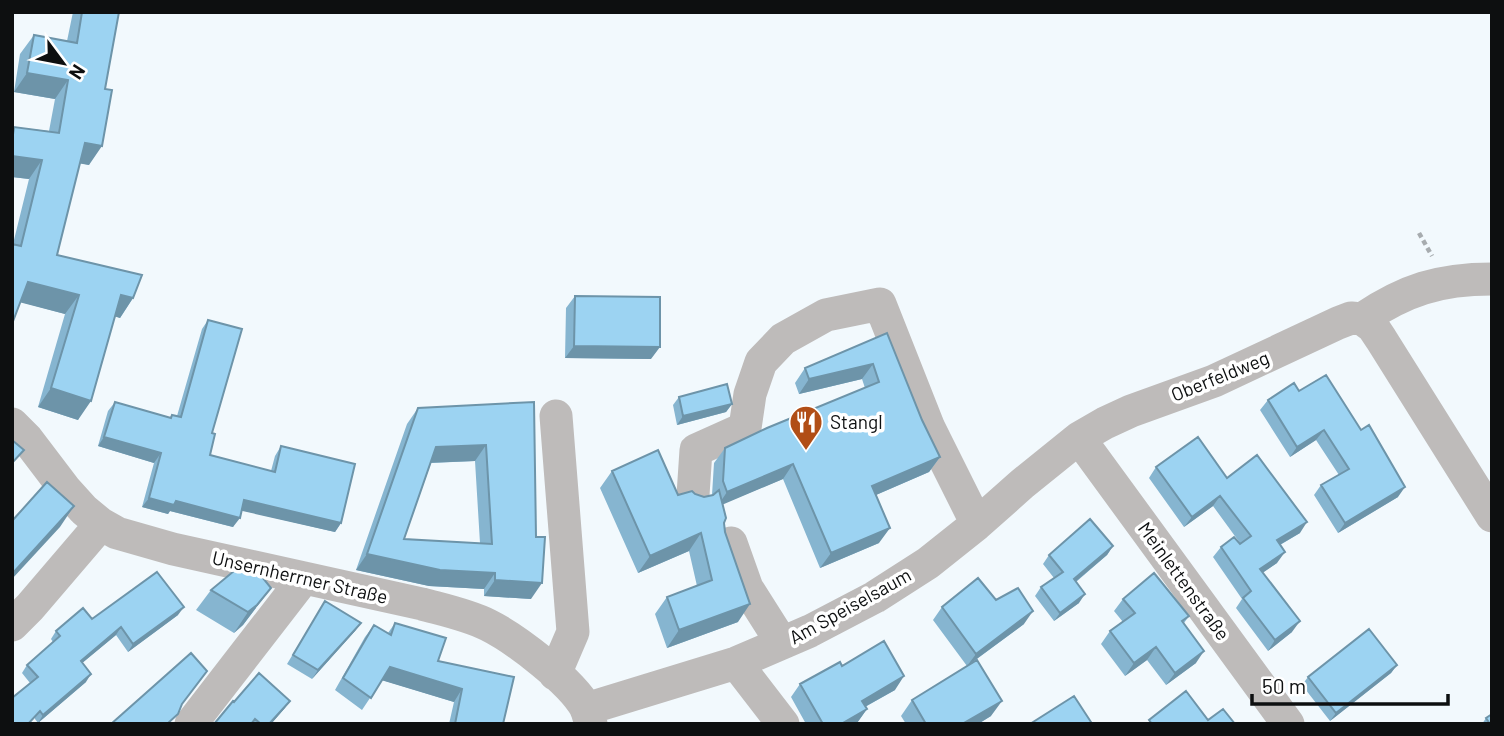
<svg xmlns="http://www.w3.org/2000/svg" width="1504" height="736" font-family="Barlow,sans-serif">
	<rect width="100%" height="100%" fill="#f2f9fd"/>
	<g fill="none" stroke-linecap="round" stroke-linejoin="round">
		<path stroke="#a7acaf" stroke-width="4.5" stroke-dasharray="5 3.5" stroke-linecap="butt" d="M1419,233L1432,256"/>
		<path stroke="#bebbba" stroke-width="33" d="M1362,319L1373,327L1381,339L1492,516
			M1362,319C1405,290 1439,279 1492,279
			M12,424L27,439L65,489L84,510L101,524L117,533L173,549L422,604C444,610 468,615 488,625C516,639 571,681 586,708C588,713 589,719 591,724
			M1079,438L1288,724
			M693,495L696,450L745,428L750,394L761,362L783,339L826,315L880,304L929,428L977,524
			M731,543L747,588L782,643
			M12,625L30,607L101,524
			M736,663L783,724
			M555,674L573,632L556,416
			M586,709L736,663L810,631L875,597L928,563L977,524L1022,484L1079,438L1105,423L1131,411L1214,381L1338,323L1351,318L1362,319
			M191,724L304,578"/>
	</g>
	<path fill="#86b5d0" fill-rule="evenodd" d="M73,12H119L89,165L80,163L57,255L133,298L120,318L115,316L78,420L38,407L65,314L21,302L13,244L29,179L12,177V130L14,127L49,131L55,99L14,92L20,54L34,35L67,41Z
		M575,296L651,359L565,358L566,308Z
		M208,320L212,433L210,455L271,471L275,456L281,446L341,523L335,532L241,510L233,527L170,511L168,514L142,507L154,463L98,446L108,411L115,402L169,418L172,415L177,416L202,329Z
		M887,333L922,420L940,457L929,472L876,495L879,543L820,568L783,479L722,504L738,622L667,648L655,614L667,597L697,586L689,551L638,573L600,488L612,471L678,495L695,494L704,497L712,495L714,463L725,448L865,388L862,379L799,394L795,383L805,368Z
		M1299,391L1398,497L1338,533L1314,495L1321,485L1339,475L1316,440L1290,457L1260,410L1268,400Z
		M679,397L732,404L726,412L677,425L673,405Z
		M534,402L531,599L484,596V589L429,586L356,570L407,424L418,408ZM475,461L480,543L404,539L431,463Z
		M1156,467L1227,478L1300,533L1280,545L1277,563L1262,573L1292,632L1268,651L1236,608L1242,599L1213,557L1221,547L1240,543L1213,506L1184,527L1149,478Z
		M1113,546L1107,555L1076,582L1079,603L1054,621L1035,596L1041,587L1054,578L1043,564L1049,555Z
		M211,590L256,608L243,625L234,633L196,610Z
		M1123,599L1189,616L1184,623L1196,663L1166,685L1147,660L1125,676L1101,644L1110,631L1123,622L1114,611Z
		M996,600L1024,624L970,664L991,716L978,724H906L901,716L912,700L967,666L933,620L942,607Z
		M325,601L361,623L355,631L312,679L287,664Z
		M178,615L128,652L116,635L82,663L86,682L38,723L35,719L30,683L22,673L27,665L53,642L51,639L56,631L92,619Z
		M395,623L438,661L503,724H449L454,702L382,680L362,710L335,690L365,637L374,625L388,633Z
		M1397,665L1391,673L1330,721L1302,685L1308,677Z
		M842,666L895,690L865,707L867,709L857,723L855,724H806L791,697L800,684Z
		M290,701L284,709L271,724H214L234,702Z
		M1486,718L1492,724H1482Z"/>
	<path fill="#6d94a9" d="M27,73L68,80L55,99L14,92Z
		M85,143L102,146L89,165L71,162Z
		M12,156L42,160L29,179L12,177Z
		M28,282L79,295L65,314L15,301Z
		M121,295L133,298L120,318L107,314Z
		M574,346L660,347L651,359L565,358Z
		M873,364L862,379L799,394L809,379Z
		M51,388L91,401L78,420L38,407Z
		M732,404L726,412L677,425L683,416Z
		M1324,430L1316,440L1290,457L1297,447Z
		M104,437L161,453L154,463L98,446Z
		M486,445L475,461L425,463L436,447Z
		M940,457L929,472L862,501L872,486Z
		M793,464L783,479L717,507L727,492Z
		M1405,487L1398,497L1338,533L1345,523Z
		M1220,496L1213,506L1184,527L1192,517Z
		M149,498L176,501L240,518L233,527L170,511L168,514L142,507Z
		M244,500L341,523L335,532L238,510Z
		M74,506L60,527L12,579V574Z
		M1307,522L1300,533L1269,551L1277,540Z
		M890,528L879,543L820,568L831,553Z
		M701,533L689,551L638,573L650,556Z
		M1113,546L1107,555L1068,588L1074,579Z
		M1285,552L1277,563L1252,580L1260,569Z
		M367,554L495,573L484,589L429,586L356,570Z
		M495,580L542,583L531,599L484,596Z
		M271,588L243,625L234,633L248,612Z
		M1085,594L1079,603L1054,621L1060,613Z
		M750,604L738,622L667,648L679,630Z
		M184,607L178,615L128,652L133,644Z
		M1033,611L1024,624L967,666L976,654Z
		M1300,621L1292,632L1268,651L1275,640Z
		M361,623L355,631L312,679L318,670Z
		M121,627L116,635L75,669L81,661Z
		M1156,647L1147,660L1125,676L1134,663Z
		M1204,651L1196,663L1166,685L1175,673Z
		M1397,665L1391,673L1330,721L1336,713Z
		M390,667L462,689L454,702L381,680Z
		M91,674L86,682L38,723L43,715Z
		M904,676L895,690L852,714L862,701Z
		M290,701L284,709L271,724H269Z
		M1002,701L991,716L978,724H962Z
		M867,709L857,723L855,724H841Z"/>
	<path fill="#9cd3f2" stroke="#6d94a9" stroke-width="2" fill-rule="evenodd" d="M82,12H119L105,89L112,90L102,146L85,143L57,255L142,275L133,298L121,295L91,401L51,388L79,295L28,282L12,324V244L21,246L42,160L12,156V142L14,127L59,133L68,80L27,73L34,35L77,43Z
		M575,296L660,297V347L574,346Z
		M208,320L242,329L212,433L215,434L210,455L275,472L281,446L355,464L341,523L244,500L240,518L176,501L174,505L149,498L161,453L104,437L115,402L171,418L172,415L181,417Z
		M887,333L922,420L940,457L872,486L890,528L831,553L793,464L727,492L723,481L725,448L767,428L879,382L873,364L809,379L805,368Z
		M1326,375L1361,430L1369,425L1405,487L1345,523L1321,485L1349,469L1324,430L1297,447L1268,400L1294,383L1299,391Z
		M727,384L732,404L683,416L679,397Z
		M534,402L536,537H545L542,583L495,580V573L440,570L367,554L418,408ZM486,445L492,544L404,539L436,447Z
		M1198,437L1227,478L1257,455L1307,522L1277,540L1285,552L1260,569L1300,621L1275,640L1243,598L1251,591L1221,547L1234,537L1240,544L1251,536L1220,496L1192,517L1156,467Z
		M12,440L24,450L12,463Z
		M658,450L678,495L692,491L695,494L704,497L713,495L719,490L726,518L724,523L725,532L750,604L679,630L667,597L712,580L701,533L650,556L612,471Z
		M47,482L74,506L12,574V521Z
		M1090,519L1113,546L1074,579L1085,594L1060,613L1041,587L1063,572L1049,555Z
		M246,561L250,562L271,588L257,605L248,612L211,590Z
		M157,572L184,607L133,644L121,627L81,661L91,674L43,715L40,711L28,724H12V698L38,677L27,665L60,636L56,631L83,608L92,619Z
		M1154,573L1189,616L1182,621L1204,651L1175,673L1156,647L1134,663L1110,631L1135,613L1123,599Z
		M978,578L996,600L1018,588L1033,611L976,654L942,607Z
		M325,601L361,623L318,670L293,655Z
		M395,623L446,638L438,661L514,677L503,724H455L462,689L390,667L371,698L343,678L374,625L391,635Z
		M1369,629L1397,665L1336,713L1308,677Z
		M884,641L904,676L862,701L867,709L841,724H823L800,684L840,662L842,666Z
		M191,653L207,671L182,704L178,714L167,724H111Z
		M977,660L1002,701L962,724H926L912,700Z
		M259,673L290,701L269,724H261L255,719L251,724H214L233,701L234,702Z
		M1186,691L1208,720L1223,709L1235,724H1152L1149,720Z
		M1074,696L1091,722L1089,724H1030Z
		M1492,714V724H1490L1486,718Z"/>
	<defs>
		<symbol id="restaurant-pin" viewBox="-11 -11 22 30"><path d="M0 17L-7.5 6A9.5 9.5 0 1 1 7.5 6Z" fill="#b14e16" stroke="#fff"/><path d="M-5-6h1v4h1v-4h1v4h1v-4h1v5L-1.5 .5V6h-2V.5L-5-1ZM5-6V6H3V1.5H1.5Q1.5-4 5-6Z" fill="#fff"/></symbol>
	</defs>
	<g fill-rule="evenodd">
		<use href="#restaurant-pin" x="787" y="403" width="38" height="52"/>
	</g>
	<g text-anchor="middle" stroke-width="7" stroke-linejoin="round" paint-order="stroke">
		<g font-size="19" fill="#0d0f10" stroke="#fff">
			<text transform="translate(1220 376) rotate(-22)" y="7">Oberfeldweg</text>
			<text transform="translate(300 577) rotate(13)" y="7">Unsernherrner Straße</text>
			<text transform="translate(1184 581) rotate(54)" y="7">Meinlettenstraße</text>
			<text transform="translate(850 606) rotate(-29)" y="7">Am Speiselsaum</text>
		</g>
		<g font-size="19" fill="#0d0f10" stroke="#fff" text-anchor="start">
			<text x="830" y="429">Stangl</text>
		</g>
	</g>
	<rect width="1504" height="736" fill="none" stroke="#0d0f10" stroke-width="28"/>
	<g transform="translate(63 63) rotate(122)" stroke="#ffffff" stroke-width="5" paint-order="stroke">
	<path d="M0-5L12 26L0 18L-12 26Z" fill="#0d0f10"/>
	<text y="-10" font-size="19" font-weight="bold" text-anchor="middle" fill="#0d0f10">N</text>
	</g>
	<path d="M1252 694v10h196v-10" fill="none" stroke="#0d0f10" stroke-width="3.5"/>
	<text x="1262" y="694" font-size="21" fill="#0d0f10" stroke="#ffffff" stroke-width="5" paint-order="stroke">50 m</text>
</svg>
